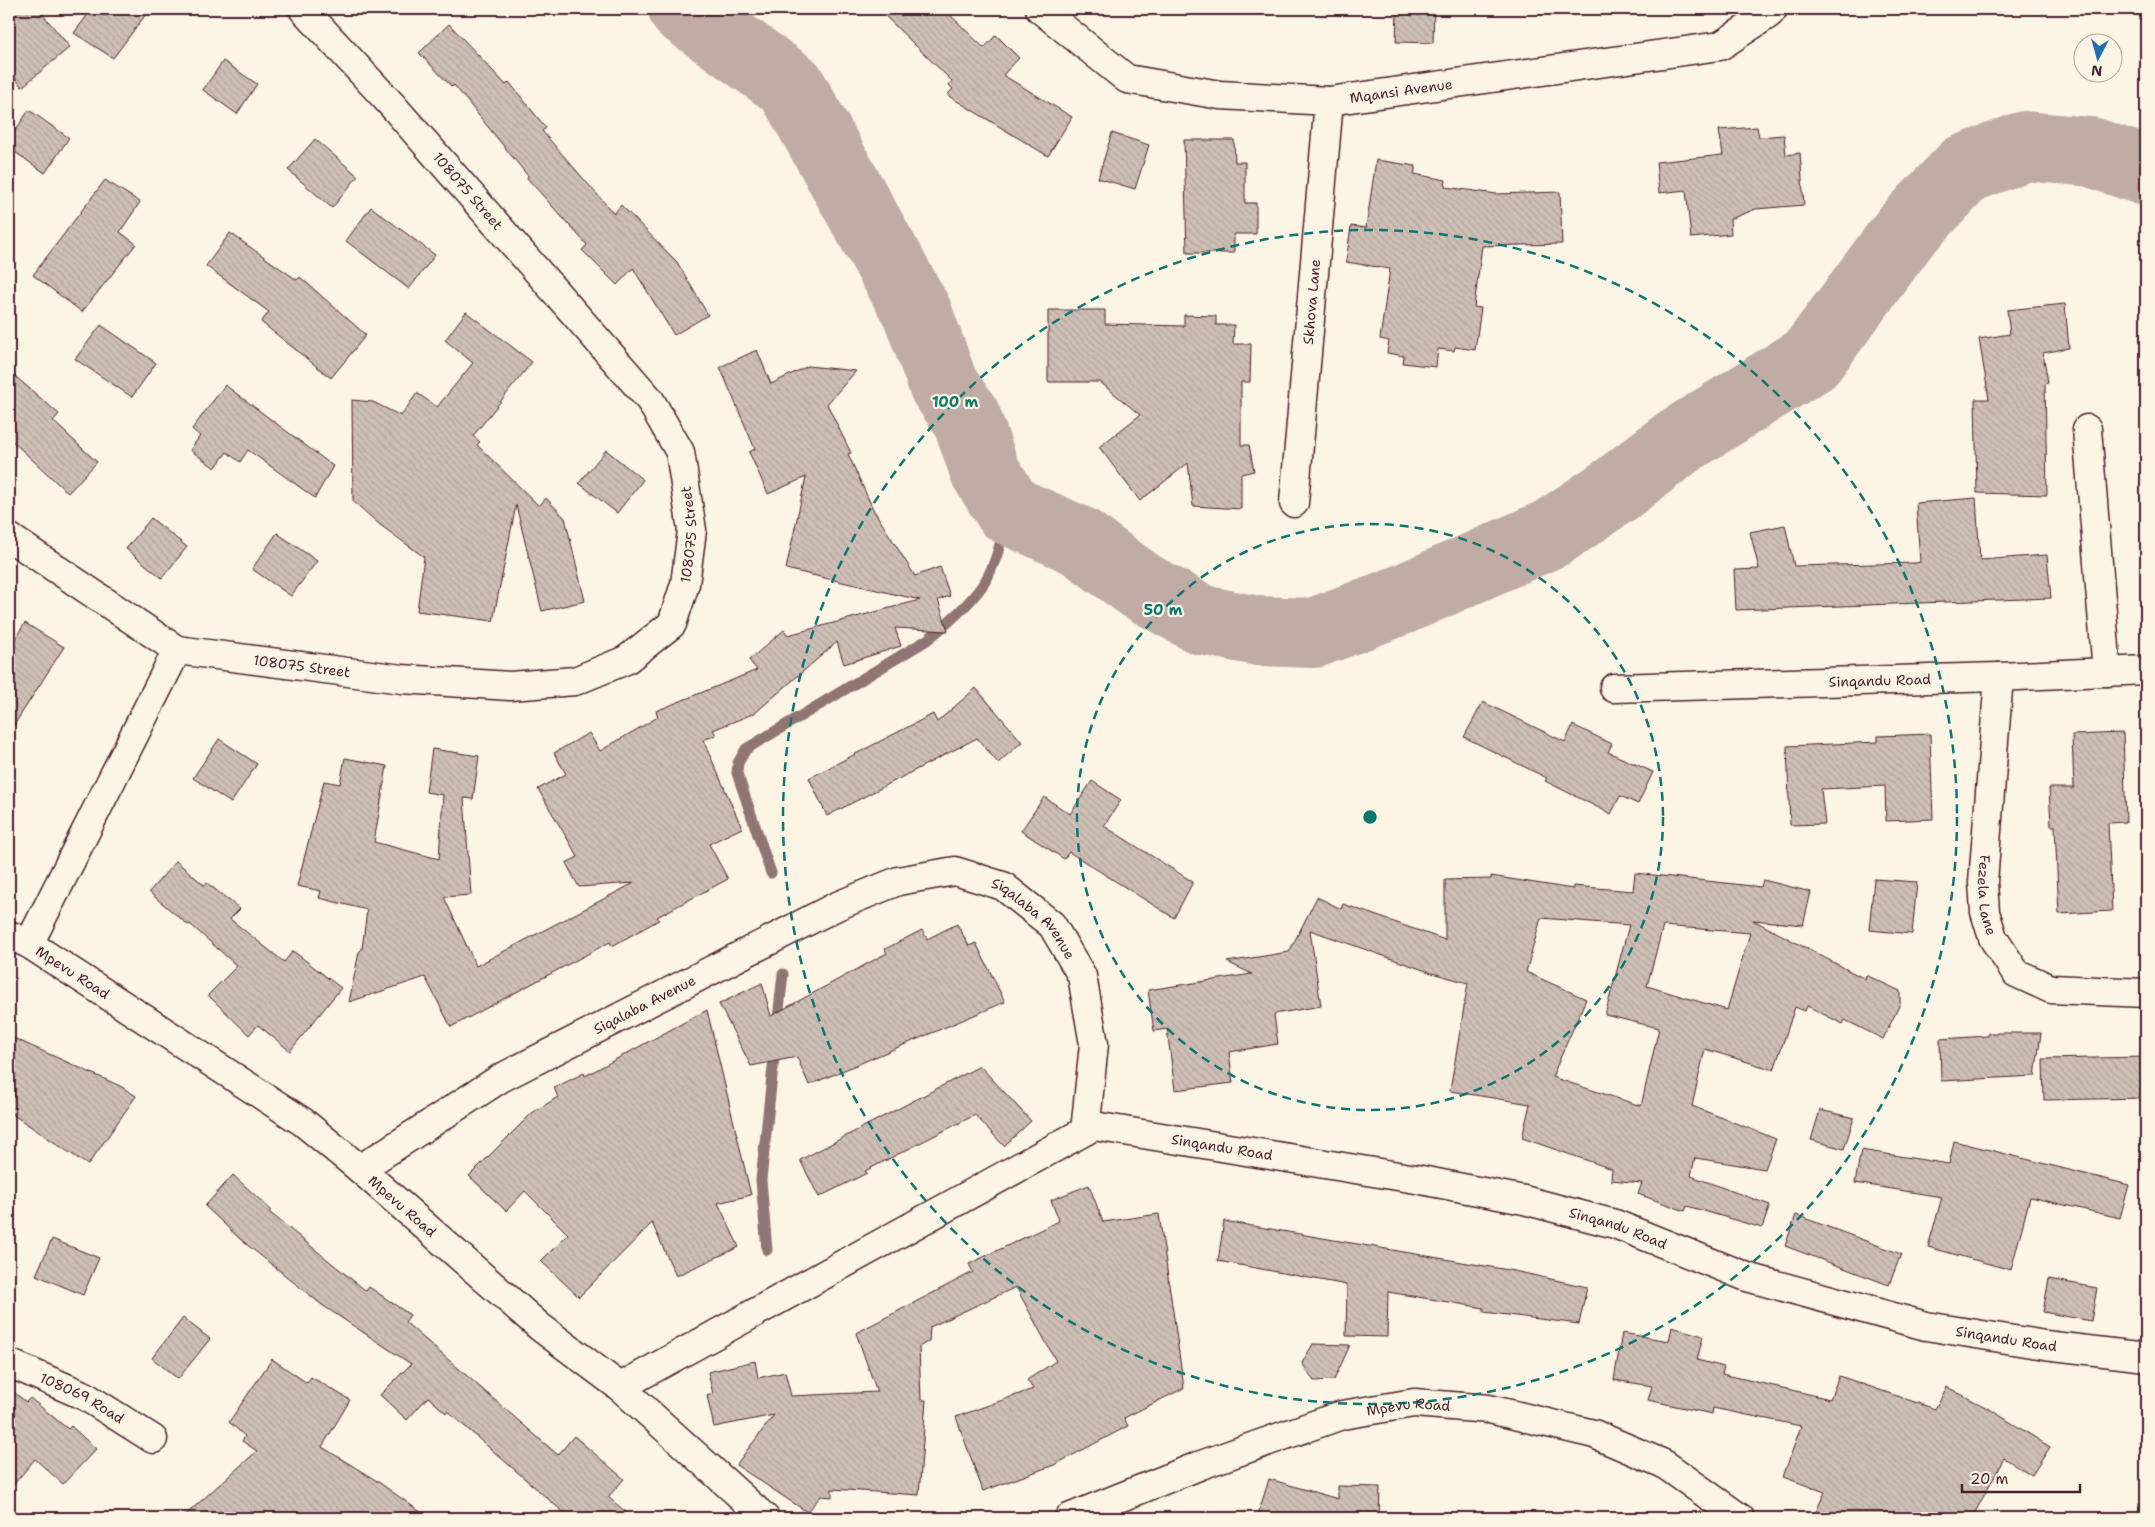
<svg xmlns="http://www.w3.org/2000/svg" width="2155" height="1527" font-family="'Shantell Sans',sans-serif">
	<defs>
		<pattern id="building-back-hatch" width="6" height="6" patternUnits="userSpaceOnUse" patternTransform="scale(1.25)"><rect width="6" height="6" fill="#cfc0b7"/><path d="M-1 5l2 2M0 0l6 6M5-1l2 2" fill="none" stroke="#b3a59e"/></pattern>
	</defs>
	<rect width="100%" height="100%" fill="#fcf5e5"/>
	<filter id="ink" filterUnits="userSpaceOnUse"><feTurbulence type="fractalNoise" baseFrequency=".02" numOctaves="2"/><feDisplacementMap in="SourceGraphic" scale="10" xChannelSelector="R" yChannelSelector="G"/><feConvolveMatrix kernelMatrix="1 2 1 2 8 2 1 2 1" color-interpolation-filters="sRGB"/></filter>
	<g filter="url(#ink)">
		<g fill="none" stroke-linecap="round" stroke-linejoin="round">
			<path stroke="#917474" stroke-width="11" d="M771,873L737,773L738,763L746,749L927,640C947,624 967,607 982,586C997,565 1002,535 1009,510
				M777,1027L783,974
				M767,1250L761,1180L775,1048"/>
			<path stroke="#c0aca5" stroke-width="70" d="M683,9L791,86L917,312L944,386L966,417L985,471L1009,510L1079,541L1141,586L1202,620L1258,631L1314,633L1401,600L1552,533L1617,489L1678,442L1811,359L1906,231L1965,169L2025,146L2091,152L2146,171"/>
		</g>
		<path fill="url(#building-back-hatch)" stroke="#4a1f2b" fill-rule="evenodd" d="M9,9H38L70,47L22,87L9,70Z
			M92,9H150L113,58L74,33Z
			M878,9H944L984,48L996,35L1019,58L1003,75L1072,117L1048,156L947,95L953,89L949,85L952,81Z
			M1397,9H1434L1433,43L1396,42Z
			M449,24L506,85L509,82L546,128L542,131L614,214L621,205L677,262L708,315L674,335L633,268L617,285L582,250L587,245L527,178L528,176L454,85L452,87L419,53Z
			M223,61L257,84L237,114L203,90Z
			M29,110L69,138L45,173L9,148V140Z
			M1757,127L1759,137L1784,135L1786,155L1800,153L1804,205L1756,209L1730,219L1731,234L1691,238L1686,190L1659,193L1656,162L1723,155L1719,130Z
			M1112,133L1149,145L1135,189L1098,178Z
			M315,139L358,176L332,208L288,170Z
			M1184,140H1234L1235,162H1245V203H1256V234H1234V253H1187Z
			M1376,160L1416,166L1414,174L1446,180L1445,187L1497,194L1560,192L1562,244L1482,246L1474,307L1481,308L1475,350L1455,347L1454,351L1438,349L1436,367L1403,363L1404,356L1387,353L1389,341L1380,339L1390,269L1346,262L1351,226L1366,228Z
			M105,180L140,202L120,232L136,244L82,312L33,275Z
			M371,207L435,255L409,289L346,241Z
			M230,233L297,280L300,277L366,335L331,378L261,322L269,312L206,266Z
			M2065,304L2069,348L2043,353L2048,383L2045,384L2047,495L1977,493L1975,399H1989L1979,339L2010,334L2007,310Z
			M1048,310H1105V324L1184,326V315L1216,316V325H1234L1233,344H1251L1250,382H1241V445H1249L1254,471L1241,474V509L1193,506L1188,463L1140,501L1099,447L1140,415L1100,382H1048Z
			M466,312L532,362L473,436L480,442L477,445L539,506L546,498L565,518L585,601L542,611L516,505L493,621L417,611L424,557L379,524L353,501L352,400L373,402L401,416L417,393L437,407L473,363L445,340Z
			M101,325L156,363L132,397L75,359Z
			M757,350L771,384L808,366L856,371L827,404L851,453L848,454L873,509L915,576L940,567L950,596L938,600L948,631L895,628L901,646L844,664L837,642L755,713L713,730L716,735L703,740L742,828L709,844L728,879L657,917L659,920L612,946L610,942L451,1027L425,977L349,1002L359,952L362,949L367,910L319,898L321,891L297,886L324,781L340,784L345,758L387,766L374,842L439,859L443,795L426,792L432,749L479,756L473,799L464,798L471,895L444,897L476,966L634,883L579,887L566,863L578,857L538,789L566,774L554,753L589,733L600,751L658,717L656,711L757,670L749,660L784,630L788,635L920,600L786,569L806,477L768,494L749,452L755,449L720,367Z
			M9,371L59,414L53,421L97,462L68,493L9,438Z
			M225,385L333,466L315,498L248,450L240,462L227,452L215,468L190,450L200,436L192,429Z
			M606,450L643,480L617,513L579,483Z
			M1976,498L1980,560L2047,555L2051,598L1736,610L1734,570L1759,569L1750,532L1785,525L1794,566L1916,563L1920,562L1916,503Z
			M151,518L187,547L162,578L126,549Z
			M277,533L317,561L291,596L252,569Z
			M25,623L64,647L9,733V648Z
			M976,688L1022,742L998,763L977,738L827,816L809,778L933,714L937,722Z
			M1483,702L1565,742L1573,725L1612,744L1608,752L1653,772L1638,804L1620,796L1611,814L1545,781L1547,778L1464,737Z
			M2123,733L2126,822L2108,823L2112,911L2059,914L2055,826H2051L2049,788H2074L2072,735Z
			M1930,734L1933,819L1886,821L1885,786L1821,789L1825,824L1790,825L1787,746L1878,742V736Z
			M219,739L257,764L231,803L193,778Z
			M1092,781L1121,800L1104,826L1193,882L1174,918L1069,852L1064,859L1021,831L1044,797L1070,814Z
			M176,861L204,885L207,883L240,909L230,919L284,962L293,951L341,988L290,1051L258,1025L249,1035L208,995L237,966L190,924L188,925L149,892Z
			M1635,873L1761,887L1763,880L1811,892L1803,925L1753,920L1865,979L1866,975L1900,991V1004L1883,1039L1845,1020L1843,1024L1807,1006L1805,1011L1795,1007L1774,1070L1705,1049L1692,1106L1776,1139L1765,1169L1695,1158L1691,1176L1770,1205L1762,1228L1687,1206L1685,1211L1638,1194L1642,1183L1611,1180L1612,1169L1522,1138L1530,1104L1450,1091L1468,983L1432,973L1310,930L1321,1006L1274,1014L1278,1044L1229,1052L1233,1083L1175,1090L1167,1029L1154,1031L1148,990L1252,974L1227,962L1289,952L1317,897L1341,909L1343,904L1445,940V880L1491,879V876L1573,889V886L1633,891ZM1541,918L1629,925L1605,1015L1659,1028L1641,1106L1552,1077L1586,999L1526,972ZM1663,926L1750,933L1727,1010L1647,986Z
			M1874,879L1917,882L1912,934L1869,930Z
			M957,924L969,946L976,943L1005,1002L809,1085L797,1057L751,1066L719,1004L762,983L771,1016L887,953L885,949L922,930L927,939Z
			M707,1010L751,1195L718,1203L739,1247L676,1276L652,1223L579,1297L541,1261L568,1234L525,1191L506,1211L469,1176L532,1113L558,1097L554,1088L584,1073L585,1076Z
			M1988,1033H2041L2035,1076L1941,1081L1940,1039L1988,1036Z
			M9,1036L120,1086L136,1096L88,1165L9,1112Z
			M2146,1057V1098L2044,1100L2043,1059Z
			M980,1066L1031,1121L1004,1146L975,1115L865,1171L867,1173L819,1197L800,1160Z
			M1820,1110L1854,1118L1844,1149L1811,1140Z
			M1954,1141L2129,1185L2120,1218L2030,1197L2011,1270L1928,1247L1942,1197L1855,1183L1861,1150L1949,1164Z
			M233,1175L271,1210L269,1212L366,1291L369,1287L410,1315L405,1322L558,1455L574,1436L624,1479L608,1497L633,1518H570L447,1411L446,1413L428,1397L407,1420L380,1395L411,1364L322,1305L240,1239L205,1206Z
			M1089,1185L1103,1222L1159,1214L1184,1388L1124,1418L1128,1426L1054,1465L983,1491L956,1417L1033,1389L1027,1380L1056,1361L1016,1287L930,1327L929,1341L919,1347L921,1400H926L919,1495L832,1489V1497L821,1496L807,1512L736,1465L774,1415L714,1427L707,1396L713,1394L708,1372L755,1361L758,1378L785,1372L791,1396L877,1392L856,1333L973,1272L969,1264L1059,1221L1051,1200Z
			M1796,1215L1901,1254L1889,1285L1785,1246Z
			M1224,1221L1514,1271L1587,1287L1579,1324L1484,1312V1308L1388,1292L1387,1337L1346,1336L1347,1285L1218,1261Z
			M52,1239L99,1258L83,1295L36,1275Z
			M2049,1279L2097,1288L2091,1321L2043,1312Z
			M183,1318L210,1339L178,1379L152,1358Z
			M1672,1327L1703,1336L1697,1360L1724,1367L1722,1374L1830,1399L1839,1376L1935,1409L1947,1387L1991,1410L2050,1447L2032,1475L2004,1458L1972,1518H1813L1825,1492L1783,1477L1801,1426L1713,1408L1712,1414L1648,1400L1652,1386L1614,1380L1622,1333L1669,1341Z
			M1313,1344L1350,1345L1334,1380L1314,1381L1302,1363Z
			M272,1359L307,1383L311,1377L350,1400L322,1447L377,1481L429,1518H182L257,1451L242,1441L245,1436L229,1422Z
			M9,1388L26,1402L30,1398L68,1429L71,1426L96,1449L63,1484L35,1459L9,1490Z
			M1269,1479L1338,1499V1486L1380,1487L1379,1518H1257Z"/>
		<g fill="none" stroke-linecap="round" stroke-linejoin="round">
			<defs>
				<g id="minor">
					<path id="s1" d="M1040,9L1127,79L1220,95L1329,101L1720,46L1769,14L1773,9"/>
					<path d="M2087,429L2107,672"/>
					<path id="s2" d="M1294,503L1329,101"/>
					<path d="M9,537L177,650"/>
					<path id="s3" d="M1999,677L1983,882L1985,912L1993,938L2016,973L2051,989L2146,993"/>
					<path id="s4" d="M1614,688L1999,677L2146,670"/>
					<path id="s5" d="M9,935L29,944L303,1122L360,1169L540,1327L620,1387L765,1518"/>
					<path id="s6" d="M29,944L177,650L402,679L510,686L575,681L626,660L672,624L685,584L692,530L680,452L650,400L392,105L303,9"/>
					<path id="s7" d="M1085,1131L1094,1126L1416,1179L1524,1200L1615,1224L1747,1277L1926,1326L2045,1345L2146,1357"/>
					<path id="s8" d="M360,1169L501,1078L837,906L898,881L955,871L1003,886L1052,925L1082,976L1094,1044L1085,1131L620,1387"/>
					<path id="s9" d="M9,1363L85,1396L153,1439"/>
					<path id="s10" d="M1069,1518L1201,1465L1342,1415L1414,1403L1489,1409L1594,1434L1664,1464L1740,1518"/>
				</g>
			</defs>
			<use href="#minor" stroke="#4a1f2b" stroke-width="31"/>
			<use href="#minor" stroke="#fcf5e5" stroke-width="28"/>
		</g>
	</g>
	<g fill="none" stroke="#0f766e" stroke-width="2.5" stroke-dasharray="9 6">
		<circle cx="1370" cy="817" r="293"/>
		<circle cx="1370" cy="817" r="587"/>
	</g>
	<g text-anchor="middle" stroke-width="4.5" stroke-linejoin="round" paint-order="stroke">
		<g font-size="14" fill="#4a1f2b" stroke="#fcf5e5">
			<text dy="5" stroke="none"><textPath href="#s1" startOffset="388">Mqansi Avenue</textPath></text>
			<text transform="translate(468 191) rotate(49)" y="5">108075 Street</text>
			<text dy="5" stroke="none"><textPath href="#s2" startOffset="202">Skhova Lane</textPath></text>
			<text dy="5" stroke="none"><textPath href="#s6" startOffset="935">108075 Street</textPath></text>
			<text dy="5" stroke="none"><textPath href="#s6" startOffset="455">108075 Street</textPath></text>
			<text dy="5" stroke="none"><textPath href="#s4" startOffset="266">Sinqandu Road</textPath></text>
			<text dy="5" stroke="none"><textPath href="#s3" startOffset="219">Fezela Lane</textPath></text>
			<text dy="5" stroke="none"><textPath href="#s8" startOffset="764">Siqalaba Avenue</textPath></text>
			<text dy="5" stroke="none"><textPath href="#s5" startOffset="74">Mpevu Road</textPath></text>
			<text dy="5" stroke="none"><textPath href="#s8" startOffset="329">Siqalaba Avenue</textPath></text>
			<text dy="5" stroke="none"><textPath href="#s7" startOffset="140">Sinqandu Road</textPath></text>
			<text dy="5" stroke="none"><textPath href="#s5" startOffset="479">Mpevu Road</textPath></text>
			<text dy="5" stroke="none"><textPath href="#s7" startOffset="545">Sinqandu Road</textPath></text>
			<text dy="5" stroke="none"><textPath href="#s7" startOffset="950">Sinqandu Road</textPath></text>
			<text dy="5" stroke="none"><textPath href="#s9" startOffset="81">108069 Road</textPath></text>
			<text dy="5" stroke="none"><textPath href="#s10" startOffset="359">Mpevu Road</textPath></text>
		</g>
	</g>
	<circle cx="1370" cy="817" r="8" fill="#0f766e" stroke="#fcf5e5" stroke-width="2.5"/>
	<g font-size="15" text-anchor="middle" font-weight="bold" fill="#0f766e" stroke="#fcf5e5" stroke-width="4.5" stroke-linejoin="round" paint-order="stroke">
		<text x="955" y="407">100 m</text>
		<text x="1163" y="615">50 m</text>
	</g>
	<rect width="2155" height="1527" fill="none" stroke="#fcf5e5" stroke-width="30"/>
	<rect x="15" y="15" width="2125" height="1497" fill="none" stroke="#4a1f2b" stroke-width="2" filter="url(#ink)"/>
	<g transform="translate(2098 58) rotate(186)"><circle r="24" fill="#fcf5e5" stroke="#b59f9b"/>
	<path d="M0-4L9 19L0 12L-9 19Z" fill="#1f6fb2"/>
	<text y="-8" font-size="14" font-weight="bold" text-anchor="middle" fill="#4a1f2b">N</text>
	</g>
	<path d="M1962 1484v8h118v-8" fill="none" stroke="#4a1f2b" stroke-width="2.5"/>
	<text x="1970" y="1484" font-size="15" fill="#4a1f2b" stroke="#fcf5e5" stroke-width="4" paint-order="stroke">20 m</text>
</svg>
